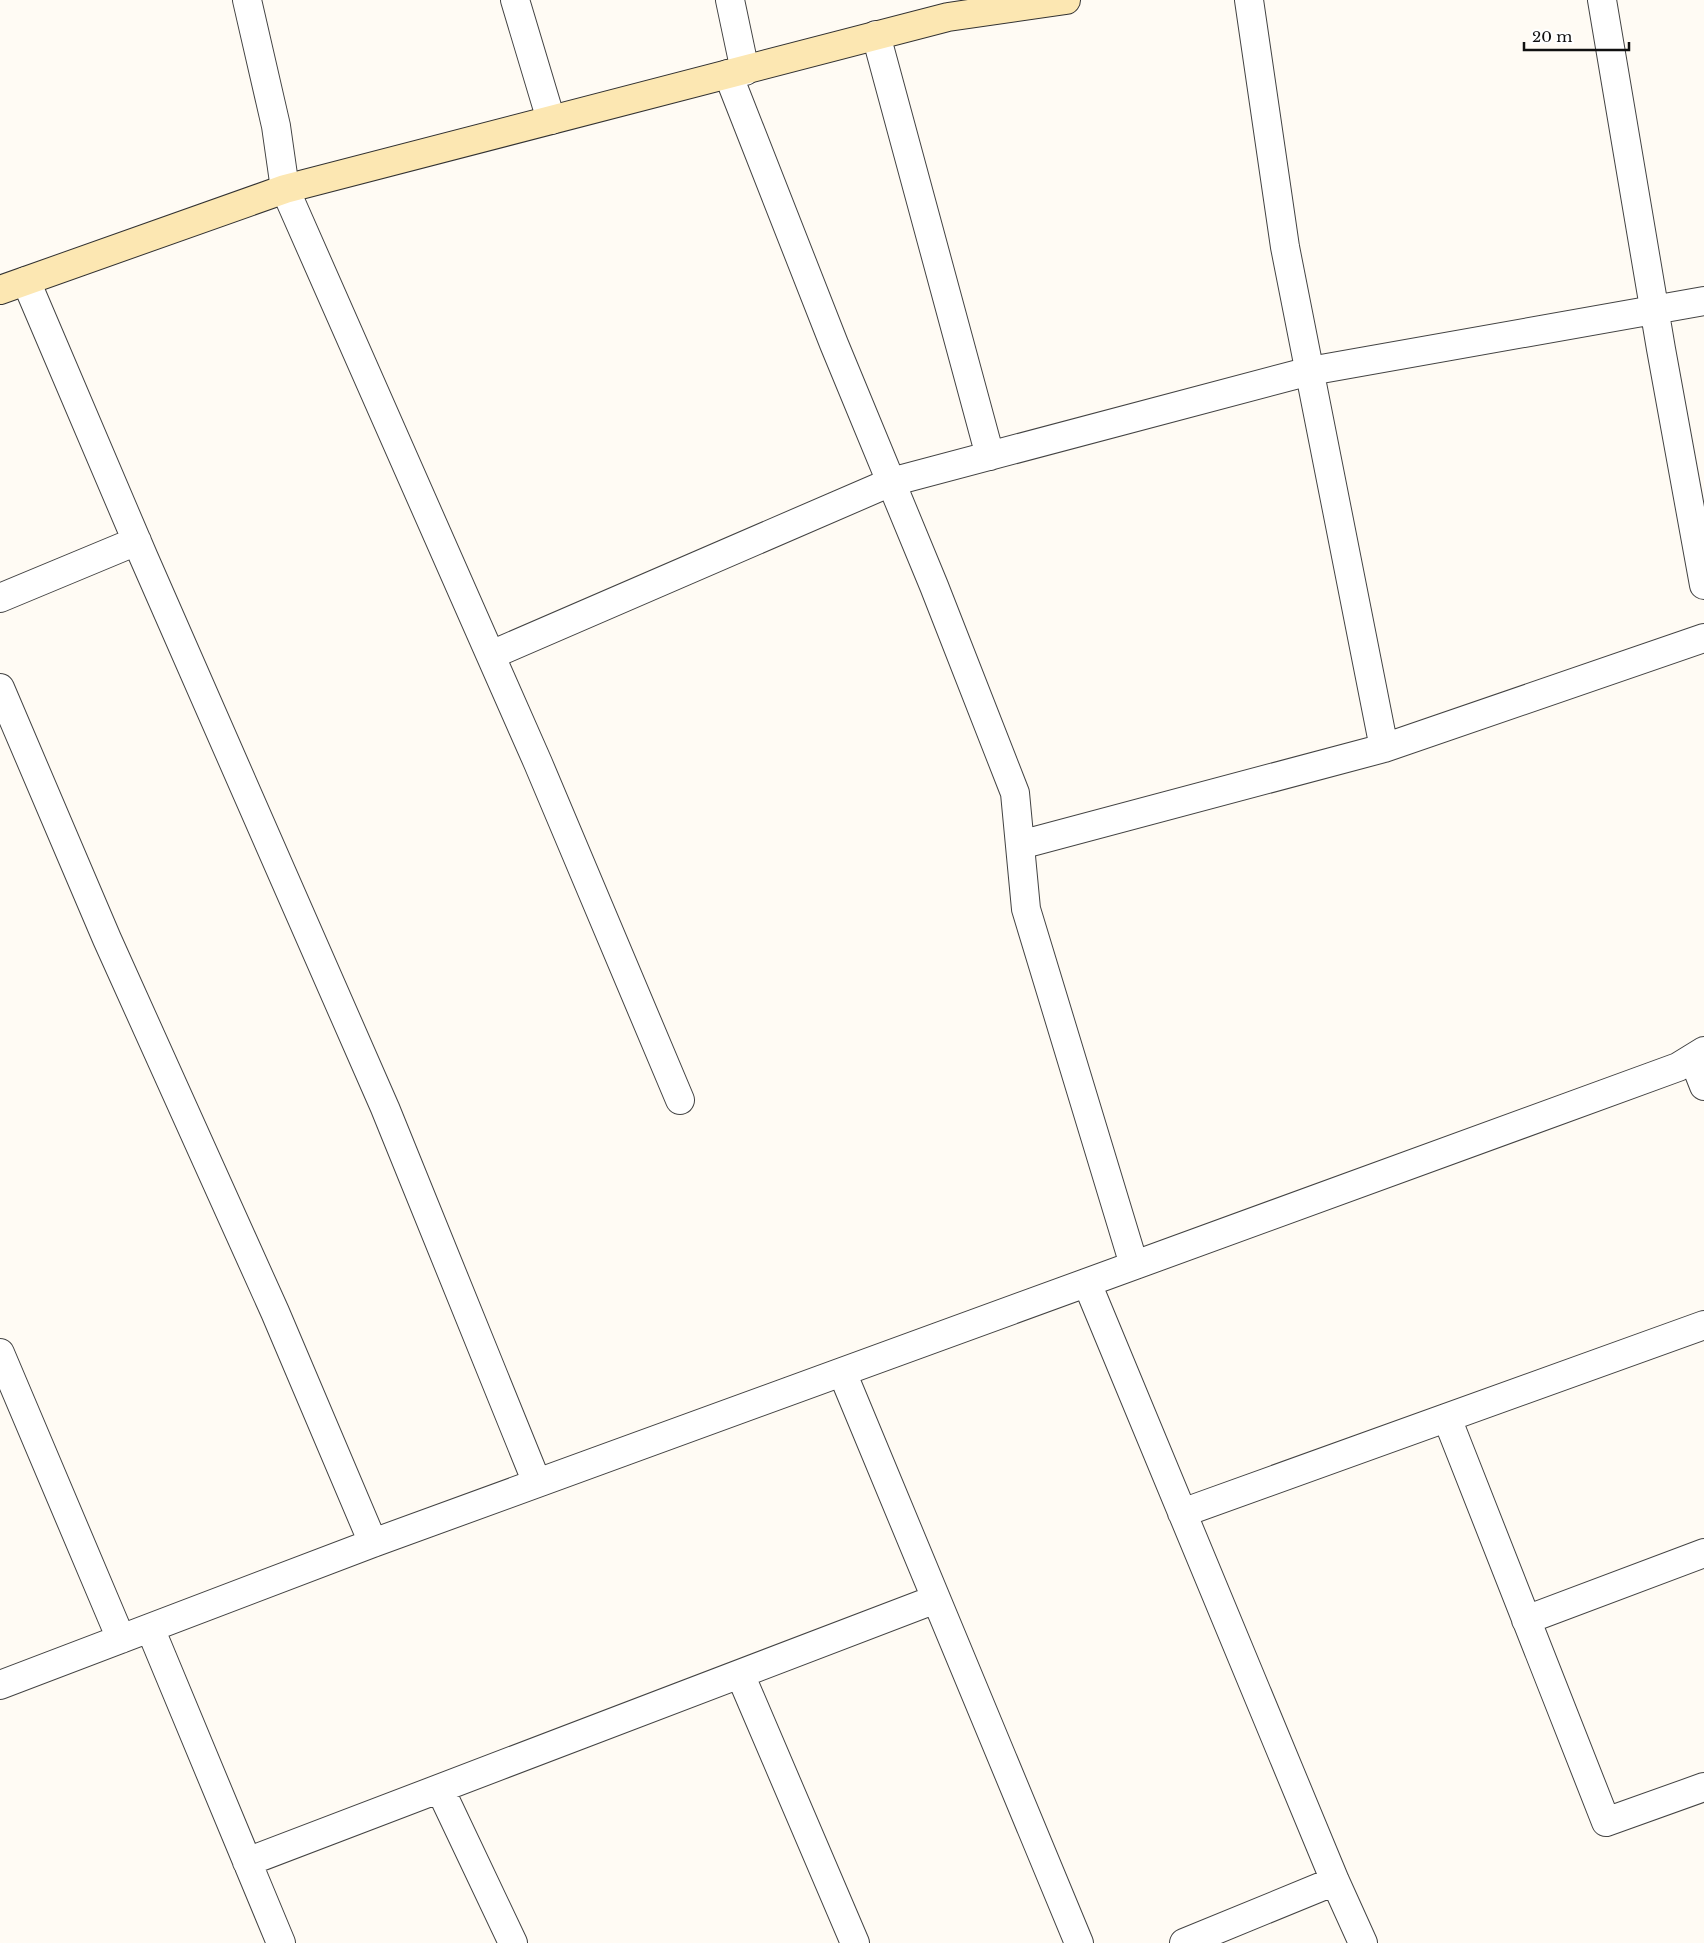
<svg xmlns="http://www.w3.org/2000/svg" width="1704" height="1943" font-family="'Libre Baskerville',serif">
	<rect width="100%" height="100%" fill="#fffbf4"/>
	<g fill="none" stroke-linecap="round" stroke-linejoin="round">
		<defs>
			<path id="street" d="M247,0L276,126L285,189L538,763L680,1100
				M515,0L551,120
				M730,0L745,71
				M1249,0L1285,247L1384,748
				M1602,0L1661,349L1704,585
				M876,35L990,456
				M728,74L834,344L934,586L1015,793L1026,909L1134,1265
				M26,281L144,558L385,1108L537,1483
				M0,598L137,541
				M491,655L891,482L1310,371L1704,301
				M0,688L107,939L275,1312L373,1543
				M1020,845L1384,748L1704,638
				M1693,1058L1704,1086
				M1087,1283L1335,1881L1363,1943
				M0,1353L121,1639
				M842,1372L1079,1943
				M1447,1418L1606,1822L1704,1787
				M1182,1513L1704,1325
				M1526,1620L1704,1553
				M150,1628L281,1943
				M740,1674L855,1943
				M0,1685L373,1543L1678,1067L1704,1051
				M440,1789L513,1943
				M247,1862L936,1599
				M1184,1943L1335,1881"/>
			<path id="secondary" d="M0,290L285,189L948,17L1066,0"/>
		</defs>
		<use href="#street" stroke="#434343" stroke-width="30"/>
		<use href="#secondary" stroke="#323232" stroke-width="30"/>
		<use href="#street" stroke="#fff" stroke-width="28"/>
		<use href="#secondary" stroke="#fce7b2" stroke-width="28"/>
	</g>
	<path d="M1524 42v8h105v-8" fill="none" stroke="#101010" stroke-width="2.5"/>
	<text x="1532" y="42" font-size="15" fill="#101010" stroke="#ffffff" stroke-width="4" paint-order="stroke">20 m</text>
</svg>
